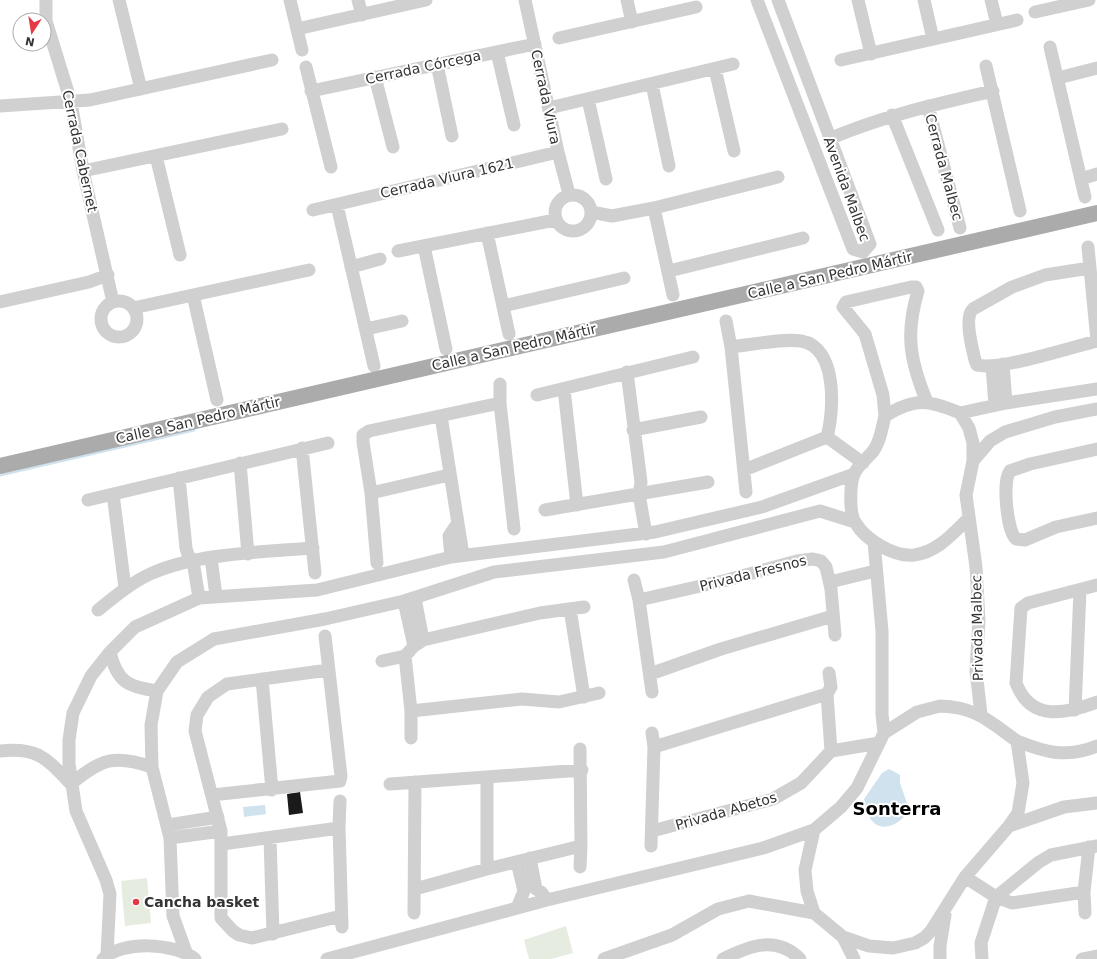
<svg xmlns="http://www.w3.org/2000/svg" width="1097" height="959" font-family="'DejaVu Sans',sans-serif">
	<rect width="100%" height="100%" fill="#fff"/>
	<path fill="#e6ecdf" d="M147,878L151,923L125,926L121,881Z
		M566,926L573,953L551,959H529L524,940Z"/>
	<path fill="#cfe2ee" d="M889,769L900,775V783L909,809C904,821 886,833 874,823C868,818 866,807 864,799L882,773Z
		M265,805L266,814L244,817L243,807Z"/>
	<g fill="none" stroke-linecap="round" stroke-linejoin="round">
		<path stroke="#cfe2ee" stroke-width="3" d="M0,475L194,430"/>
	</g>
	<path fill="#1a1a1a" d="M300,792L303,813L289,815L287,794Z"/>
	<g fill="none" stroke-linecap="round" stroke-linejoin="round">
		<path stroke="#d0d0d0" stroke-width="13" d="M46,0V21L71,102L83,171L113,302
			M119,0L141,89
			M290,0L302,50
			M358,0L362,15
			M525,0L558,152L569,194
			M627,0L632,22
			M757,0L853,249L863,252L870,244L778,0
			M858,0L871,54
			M924,0L933,39
			M991,0L997,24
			M1035,12L1089,0
			M297,29L426,0
			M559,38L696,7
			M1050,47L1085,197
			M497,52L514,125
			M841,60L1017,20
			M437,64L452,136
			M986,66L1020,211
			M306,67L331,167
			M715,69L734,151
			M375,77L393,147
			M1058,78L1097,68
			M652,84L669,166
			M311,91L535,44
			M588,99L606,179
			M0,106L90,100L272,60
			M928,106L960,228
			M549,108L733,64
			M892,115L938,230
			M829,139C882,116 937,104 993,91
			M156,156L180,255
			M83,171L282,129
			M1081,179L1097,174
			M555 213a18 18 0 1 1 36 0a18 18 0 1 1-36 0Z
			M337,205L374,366
			M654,208L673,295
			M313,210L558,152
			M591,212L612,216L654,208L778,177
			M487,233L509,334
			M424,246L446,349
			M1088,247L1097,341
			M398,251L555,220
			M351,267L380,259
			M1090,268L1045,275L1012,287L973,309C964,317 972,348 975,360L977,365C999,371 1071,347 1097,341
			M669,271L803,238
			M193,295L217,400
			M101 319a18 18 0 1 1 36 0a18 18 0 1 1-36 0Z
			M0,302L89,282L108,275
			M503,306L624,278
			M133,308L309,270
			M726,321L731,347L746,492
			M366,329L402,321
			M731,347C750,345 783,338 801,341C838,347 834,411 827,437
			M1003,364L1006,403
			M992,366L995,405
			M627,372L641,482L639,494L646,534
			M500,384V403L514,529
			M564,389L577,505
			M537,395L693,357
			M960,413C929,400 915,397 885,416C882,427 881,440 874,450C868,458 858,465 854,474C850,483 849,513 855,522C865,540 894,557 914,555C938,552 953,533 969,518
			M960,413L969,428L973,443V461L966,495L976,567L979,620L976,671L981,714
			M960,413L1006,403L1097,389
			M441,416L463,555
			M885,416L883,395L865,334L843,307L846,302L911,287H916L918,291C905,334 910,361 927,402
			M633,430L701,417
			M827,437L863,463
			M302,448L315,573
			M1097,449L1030,464L1010,471C1002,481 1007,531 1016,539L1025,540L1056,527L1097,518
			M973,461L990,441L1005,432L1055,417L1097,409
			M240,463L248,554
			M744,470L827,437
			M179,478L186,548L188,555L193,561L199,598
			M371,493L449,475
			M113,494L125,588
			M88,500L328,443
			M545,510L708,482
			M874,542L882,631V714L884,733
			M451,557L449,536L457,524
			M211,558L216,596
			M377,563L371,493L363,442V435L369,431L500,403
			M634,580L639,600L652,692
			M830,582L875,571
			M1097,585L1028,603L1021,608L1016,683C1031,722 1065,714 1097,702
			M415,598L423,640
			M639,600L727,580L797,561L813,559L821,561L826,567L831,589L835,635
			M404,601L414,646
			M570,609L584,697
			M98,610C114,597 131,583 150,574C196,553 263,552 313,548
			M110,652C117,682 128,687 157,691
			M382,661L405,656
			M328,670L227,684L208,697L197,715L195,731L221,831V918L233,931L239,935L252,938L341,916
			M829,673L831,687L827,694L831,751
			M650,674L721,649L833,616
			M262,679L272,790
			M940,706C976,707 989,721 1017,741L1023,783L1018,813L1009,826L965,877L931,931L924,938L915,943L893,948L869,946L843,937L814,913L807,891L805,870L814,830L841,807L857,788L884,733L917,712Z
			M1075,710L1080,590
			M411,711L522,699L559,702L599,693
			M411,738V711L405,656L414,646L423,640L540,613L584,607
			M1017,741C1046,753 1067,758 1097,746
			M654,747L827,694
			M0,751C38,747 46,758 71,784C101,759 114,754 152,767
			M487,777V869
			M390,784L582,770
			M212,795L340,781L341,776L325,636
			M340,801L339,828L342,927
			M168,825L218,817
			M1009,826L1064,807L1097,803
			M652,831L773,799L801,783L831,751L879,743
			M170,838L221,831
			M270,838L273,934
			M222,844L339,828
			M651,846L654,747L652,733
			M530,858L536,889L541,892L547,900
			M517,862L524,891L517,908
			M580,867L581,846L580,749
			M965,877L996,897L1012,903L1084,892
			M415,889L487,869L581,846
			M414,913L415,782
			M1085,913L1084,892L1089,847
			M843,937L854,959
			M186,952L173,916L170,838L152,767L151,725L157,691L177,662L214,639L325,619L404,601L494,572L664,552L820,511L855,522
			M107,955L110,894L106,880L76,811L69,764V740L73,713L91,676L110,652L135,627L199,598L317,590L451,557L655,532L762,507L854,474
			M103,959C122,940 175,943 195,959
			M327,959L547,900L763,848L814,830
			M604,959L672,935L718,909L749,901L814,913
			M723,959C749,946 776,935 800,959
			M940,959V946L945,915
			M982,959L981,943L996,897L1039,862L1051,855L1097,846
			M1082,959L1097,956"/>
		<path stroke="#ababab" stroke-width="16" d="M0,466L1097,213"/>
	</g>
	<circle fill="#e63946" stroke="#fff" stroke-width="1.5" cx="136" cy="902" r="4"/>
	<g text-anchor="middle" stroke-width="4" stroke-linejoin="round" paint-order="stroke">
		<g font-size="14" fill="#333" stroke="#fff">
			<text transform="translate(423 67) rotate(-12)" y="5">Cerrada Córcega</text>
			<text transform="translate(546 97) rotate(78)" y="5">Cerrada Viura</text>
			<text transform="translate(80 151) rotate(78)" y="5">Cerrada Cabernet</text>
			<text transform="translate(944 167) rotate(75)" y="5">Cerrada Malbec</text>
			<text transform="translate(447 178) rotate(-13)" y="5">Cerrada Viura 1621</text>
			<text transform="translate(847 189) rotate(70)" y="5">Avenida Malbec</text>
			<text transform="translate(830 275) rotate(-13)" y="5">Calle a San Pedro Mártir</text>
			<text transform="translate(514 347) rotate(-13)" y="5">Calle a San Pedro Mártir</text>
			<text transform="translate(198 420) rotate(-13)" y="5">Calle a San Pedro Mártir</text>
			<text transform="translate(753 573) rotate(-14)" y="5">Privada Fresnos</text>
			<text transform="translate(977 628) rotate(-91)" y="5">Privada Malbec</text>
			<text transform="translate(726 811) rotate(-16)" y="5">Privada Abetos</text>
		</g>
		<g font-size="14" font-weight="bold" fill="#333" stroke="#fff" text-anchor="start">
			<text x="144" y="907">Cancha basket</text>
		</g>
		<g font-size="18" font-weight="bold" fill="#000" stroke="#fff">
			<text x="897" y="815">Sonterra</text>
		</g>
	</g>
	<g transform="translate(32 32) rotate(192)"><circle r="19" fill="#ffffff" stroke="#adadad"/>
	<path d="M0-3L7 15L0 10L-7 15Z" fill="#e63946"/>
	<text y="-6" font-size="11" font-weight="bold" text-anchor="middle" fill="#333333">N</text>
	</g>
</svg>
